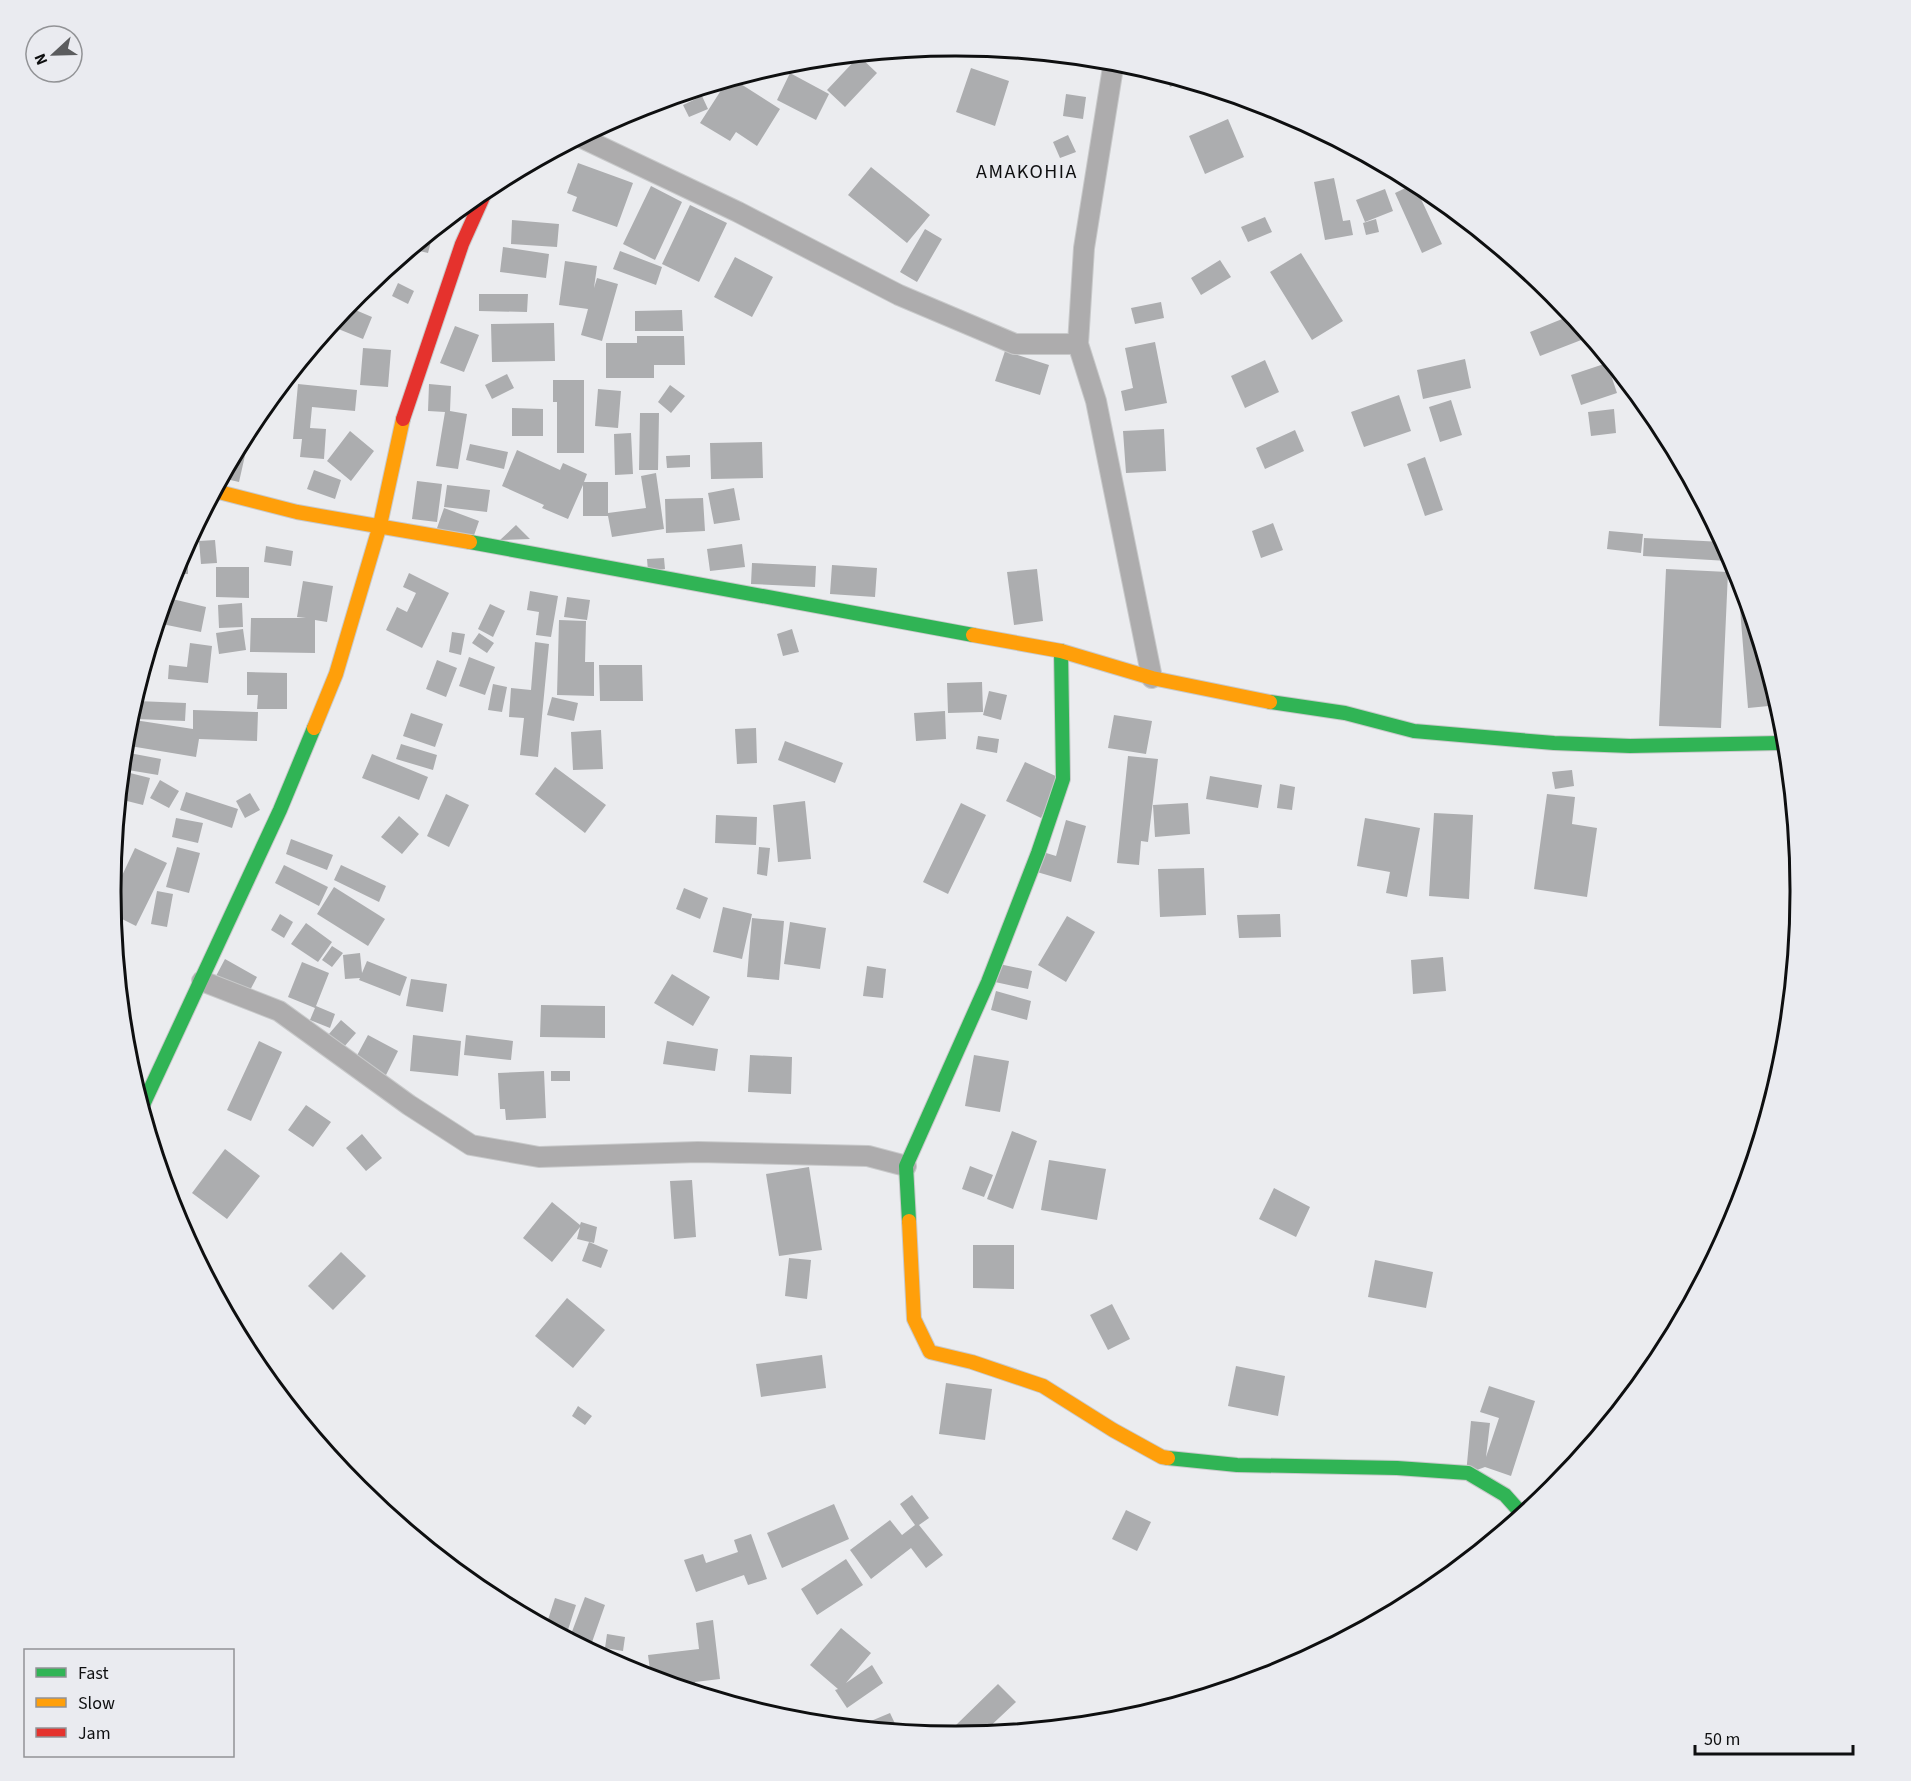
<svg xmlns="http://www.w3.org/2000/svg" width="1911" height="1781" font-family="'Source Sans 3',sans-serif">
	<rect width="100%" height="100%" fill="#ebecef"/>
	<path fill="#acadaf" d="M859,56L877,73L845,107L827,90Z
		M971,68L1009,81L995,126L956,112Z
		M790,73L829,94L816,120L777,100Z
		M1166,75L1185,81L1170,87Z
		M733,79L780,109L757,146L736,132L730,141L700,123L727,81Z
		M1066,94L1086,97L1083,119L1063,116Z
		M702,96L708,109L689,117L683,105Z
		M1228,119L1244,157L1205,174L1189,136Z
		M1068,135L1076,152L1060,158L1053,142Z
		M578,163L633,183L617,227L572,211L577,197L567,193Z
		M871,167L930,215L907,243L848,195Z
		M1334,178L1343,221L1350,220L1353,235L1325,240L1314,182Z
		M1414,184L1442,244L1422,253L1395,193Z
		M651,186L682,202L655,260L623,244Z
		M1385,189L1393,211L1365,222L1356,200Z
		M690,205L727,223L699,282L662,264Z
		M1265,217L1272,232L1248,242L1241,227Z
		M1376,219L1379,232L1366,235L1363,223Z
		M512,220L559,224L557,247L511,244Z
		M925,229L942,239L917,282L900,272Z
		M434,230L428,253L411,249Z
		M503,247L549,254L546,278L500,272Z
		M620,251L662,267L656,285L613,269Z
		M1301,253L1343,321L1312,340L1270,272Z
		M735,257L773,277L752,317L714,297Z
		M1220,260L1231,277L1201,295L1191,278Z
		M565,261L597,266L594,288L597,278L618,284L602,341L581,335L588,309L559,305Z
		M398,283L414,291L408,304L392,296Z
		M479,294H528L527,312L479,311Z
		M1161,302L1164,318L1135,324L1131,308Z
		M346,306L372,317L363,339L331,326Z
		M682,310L683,331H635V311Z
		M1572,315L1589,337L1540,356L1530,332Z
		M554,323L555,361L492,362L491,324Z
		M455,326L479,335L464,372L440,363Z
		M637,336H684L685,365H654V378H606V343H637Z
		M1155,342L1167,403L1125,411L1121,391L1133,388L1125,348Z
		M363,348L391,350L388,387L360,385Z
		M1005,351L1049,365L1040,395L995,381Z
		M1465,359L1471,388L1423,399L1417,370Z
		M1265,360L1279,392L1245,408L1231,376Z
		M1607,363L1617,393L1581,405L1571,375Z
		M507,374L514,388L492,399L485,385Z
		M553,380H584V453H557V402H553Z
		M298,384L357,390L355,411L312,407L310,428L326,429L324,459L300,457L302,439H293Z
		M429,384L451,386L450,411L467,414L458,469L436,466L445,412L428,411Z
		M670,385L685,396L671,413L658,402Z
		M598,389L621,391L618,428L595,426Z
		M1399,395L1411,431L1364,447L1351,412Z
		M1451,400L1462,435L1440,442L1429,407Z
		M512,408L543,409V436H512Z
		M1614,409L1616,433L1591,436L1588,412Z
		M640,413H659L658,470H639Z
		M1164,429L1166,471L1126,473L1123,431Z
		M1295,430L1304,451L1265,469L1256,448Z
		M350,431L374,451L351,481L327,461Z
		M631,433L633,474L615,475L614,434Z
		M762,442L763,478L711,479L710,443Z
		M470,444L508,452L504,469L466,460Z
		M237,449L246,451L239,482L222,478Z
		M517,450L560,470L563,463L587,474L584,482H608V513L646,508L641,476L656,473L664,529L612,537L608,516H583V485L568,519L542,508L544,505L502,486Z
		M690,455V467L667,468L666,456Z
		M1425,457L1443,510L1425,516L1407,464Z
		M314,470L341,480L335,499L307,489Z
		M1688,476L1692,483L1694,486L1685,482Z
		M417,481L442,484L437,522L412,519Z
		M447,485L490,490L487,512L444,507Z
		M734,488L740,520L714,524L708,493Z
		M703,498L705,531L666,533L665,499Z
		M444,508L479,521L471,544L436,531Z
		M1273,523L1283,550L1261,558L1252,531Z
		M516,525L530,539L500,540Z
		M1609,531L1643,534L1641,553L1607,549Z
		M1644,538L1723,542L1729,552L1728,561L1643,556Z
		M215,540L217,563L201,564L199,541Z
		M742,544L745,567L710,571L707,549Z
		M266,546L293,551L291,566L264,562Z
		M180,556H188V574H172Z
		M664,558L665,569L648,571L647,559Z
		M752,563L816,566L815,587L751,584Z
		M832,565L877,568L875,597L830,594Z
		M216,567H249V598L216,597Z
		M1037,569L1043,621L1014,625L1007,572Z
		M1666,569L1728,572L1721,728L1659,726Z
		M409,573L449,593L422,648L386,630L397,607L407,612L416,593L403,587Z
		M303,581L333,586L327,622L315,620V653L250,652L251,618H306L297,617Z
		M530,591L558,596L551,637L536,635L539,612L527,610Z
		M1739,596H1745L1779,705L1748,708Z
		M567,597L590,600L587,620L564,617Z
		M168,598L206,607L201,632L162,624Z
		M242,603L243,627L219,628L218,605Z
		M490,604L505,611L493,637L478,629Z
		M559,620L586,621L585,662H594V696L557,695Z
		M243,629L246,650L219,654L216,633Z
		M792,629L799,652L783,656L777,634Z
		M452,632L465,634L461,655L449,652Z
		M479,633L494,643L487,653L472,643Z
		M535,642L549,644L538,757L520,755L524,718L509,717L511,688L531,690Z
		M190,643L212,646L208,683L168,679L169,665L187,667Z
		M469,657L495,667L485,695L459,686Z
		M437,660L457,668L446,697L426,689Z
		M599,665H642L643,701H600Z
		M247,672L287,673V709H257L258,695H247Z
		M982,682L983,712L948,713L947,683Z
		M493,684L507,687L502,712L488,710Z
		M989,691L1007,695L1001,720L983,715Z
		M552,697L578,703L574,721L547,715Z
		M137,701L186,703L185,721L136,719Z
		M193,710L258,712L257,741L199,739L196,757L124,745L128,719L193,729Z
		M945,711L946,739L916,741L914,713Z
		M411,713L443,724L435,747L403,736Z
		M1114,715L1152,721L1146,754L1108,748Z
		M756,728L757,763L737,764L735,729Z
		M601,730L603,769L573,770L571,732Z
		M978,736L999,739L997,753L976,749Z
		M785,741L843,763L835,783L778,760Z
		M401,744L437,755L433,770L396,759Z
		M124,752L161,759L158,775L122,769Z
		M372,754L428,777L419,800L362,778Z
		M1128,756L1158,759L1148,842L1141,841L1139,865L1117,863Z
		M1025,762L1060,778L1041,818L1006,801Z
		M555,767L606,805L585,833L535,794Z
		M1572,770L1574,786L1555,789L1552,772Z
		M122,771L150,778L143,805L119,799Z
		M1210,776L1262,785L1258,808L1206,799Z
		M160,780L179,791L169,808L150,798Z
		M1280,784L1295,787L1292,810L1277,808Z
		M186,792L238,809L232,828L180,810Z
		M250,793L260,810L245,818L236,801Z
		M446,794L469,805L449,847L427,836Z
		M1547,794L1575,797L1572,824L1597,828L1587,897L1534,889Z
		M805,801L811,859L778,862L773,805Z
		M961,803L986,815L948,894L923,882Z
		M1188,803L1190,834L1155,837L1153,805Z
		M1434,813L1473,815L1469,899L1429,896Z
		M716,815L757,817L756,845L715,843Z
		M399,816L419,834L402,854L381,837Z
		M176,818L203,823L198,843L172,837Z
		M1365,818L1420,828L1407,897L1386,893L1390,872L1357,866Z
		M1066,820L1086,826L1071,882L1037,872L1043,852L1056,856Z
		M291,839L333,855L327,870L286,854Z
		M177,847L200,853L189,893L166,887Z
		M759,847L770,848L767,876L757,874Z
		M135,848L167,863L136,926L112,914L111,899Z
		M284,865L328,887L319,906L275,883Z
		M341,865L386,886L379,902L334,880Z
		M1204,868L1206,915L1160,917L1158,869Z
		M111,882L117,886L110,895V890Z
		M334,887L385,919L368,946L317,914Z
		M684,888L708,898L700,919L676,909Z
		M157,891L173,894L167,927L151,924Z
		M723,907L752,914L742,959L713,952Z
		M280,914L293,922L284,938L271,930Z
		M1280,914L1281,937L1239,938L1237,915Z
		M1067,916L1095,932L1066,982L1038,965Z
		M752,918L784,921L779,980L747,977Z
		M790,922L826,928L820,969L784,964Z
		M306,923L332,942L318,962L291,944Z
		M332,946L343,953L332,967L322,960Z
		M360,953L362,973L367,961L407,977L400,996L359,980L360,978L345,979L343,955Z
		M1443,957L1446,991L1413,994L1411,960Z
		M225,959L257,977L248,994L216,976Z
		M302,962L329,973L316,1006L335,1014L330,1028L310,1020L315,1008L288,997Z
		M999,964L1032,971L1028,989L995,982Z
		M867,966L886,969L883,998L863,996Z
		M672,974L710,997L693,1026L654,1003Z
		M411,979L447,984L443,1012L406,1006Z
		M996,991L1031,1001L1027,1020L991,1010Z
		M541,1005L605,1006V1038L540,1037Z
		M341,1020L356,1033L337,1055L322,1042Z
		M368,1035L398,1051L385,1077L354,1061Z
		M413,1035L461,1041L458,1076L410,1071Z
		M466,1035L513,1041L511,1060L464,1055Z
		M259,1041L282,1052L251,1121L227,1110Z
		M667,1041L718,1049L715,1071L663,1064Z
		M750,1055L792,1057L791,1094L748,1092Z
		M974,1055L1009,1061L1000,1112L965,1106Z
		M544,1071L546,1118L506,1120L505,1109H500L498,1073Z
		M551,1071H570V1081H551Z
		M306,1105L331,1122L313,1147L288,1130Z
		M1012,1131L1037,1141L1013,1209L987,1199Z
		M362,1134L382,1158L366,1171L346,1148Z
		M225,1149L260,1176L227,1219L192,1193Z
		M1049,1160L1106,1169L1097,1220L1041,1210Z
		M970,1166L993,1175L984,1197L962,1189Z
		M809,1167L822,1250L779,1256L766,1174Z
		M692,1180L696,1237L674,1239L670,1181Z
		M1274,1188L1310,1207L1296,1237L1259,1219Z
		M552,1202L580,1225L581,1222L597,1227L594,1243L577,1239L580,1227L552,1262L523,1238Z
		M589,1242L608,1250L601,1268L582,1261Z
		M973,1245H1014V1289L973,1288Z
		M341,1252L366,1276L333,1310L308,1286Z
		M789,1258L811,1260L807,1299L785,1296Z
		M1375,1260L1433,1272L1426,1308L1368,1297Z
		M567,1298L605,1330L573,1368L535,1336Z
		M1112,1304L1130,1339L1108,1350L1090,1315Z
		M822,1355L826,1388L761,1397L756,1364Z
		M1236,1366L1285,1376L1278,1416L1228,1406Z
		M946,1383L992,1389L985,1440L939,1434Z
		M1489,1386L1535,1401L1511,1476L1485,1467L1466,1474L1471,1421L1490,1423L1486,1457L1499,1418L1480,1412Z
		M578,1406L592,1416L585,1425L572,1416Z
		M912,1495L929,1518L919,1525L943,1555L926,1568L911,1548L871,1579L850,1550L890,1520L902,1535L915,1525L900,1504Z
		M834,1504L849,1539L782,1568L767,1533Z
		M1126,1510L1151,1522L1137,1551L1112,1539Z
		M751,1534L767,1579L748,1585L744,1575L696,1592L684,1560L703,1554L706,1563L738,1552L734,1540Z
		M846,1559L863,1585L817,1615L801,1589Z
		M462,1569L494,1592L491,1597L460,1572Z
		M585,1597L605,1605L591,1645L570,1637Z
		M555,1598L576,1605L566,1636L546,1626Z
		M713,1620L720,1679L695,1682L696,1691L651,1677L648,1655L699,1649L696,1623Z
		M841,1628L871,1653L846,1683L872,1665L883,1683L847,1708L835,1690L838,1689L810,1665Z
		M607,1634L625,1637L623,1651L605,1648Z
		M998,1684L1016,1702L983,1733L962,1735L954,1727Z
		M890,1713L898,1730L859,1726Z"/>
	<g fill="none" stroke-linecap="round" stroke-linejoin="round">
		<defs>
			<path id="street" d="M1114,61L1084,248L1078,344L1096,401L1152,678
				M580,137L738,212L899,295L1015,344H1078
				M202,981L279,1011L409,1105L471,1145L539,1157L698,1152L868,1156L906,1166"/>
			<path id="fast" d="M470,542L973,635
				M1270,702L1345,713L1414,731L1554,743L1630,746L1786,743
				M142,1107L280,810L314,728
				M909,1221L906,1166L988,982L1038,853L1063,779L1061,651
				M1168,1458L1237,1465L1397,1468L1468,1473L1505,1495L1522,1514"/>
			<path id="slow" d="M215,491L297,512L470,542
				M973,635L1061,651L1152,678L1270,702
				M314,728L336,674L380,525L403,419
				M909,1221L914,1319L930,1352L972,1362L1043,1386L1113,1430L1162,1457L1168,1458"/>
			<path id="jam" d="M403,419L462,244L488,186"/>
		</defs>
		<use href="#street" stroke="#c8c9ca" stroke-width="22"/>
		<use href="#fast" stroke="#c8c9ca" stroke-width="16"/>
		<use href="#slow" stroke="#c8c9ca" stroke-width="16"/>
		<use href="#jam" stroke="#c8c9ca" stroke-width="16"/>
		<use href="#street" stroke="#adacad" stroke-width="20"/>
		<use href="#fast" stroke="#30b455" stroke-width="14"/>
		<use href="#slow" stroke="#ff9f0a" stroke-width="14"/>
		<use href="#jam" stroke="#e5322d" stroke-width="14"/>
	</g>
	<g text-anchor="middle" stroke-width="4.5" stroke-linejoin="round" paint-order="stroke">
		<g font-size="20" letter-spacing="1.5" fill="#0e0f10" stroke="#eaebf0">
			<text x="1027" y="178">AMAKOHIA</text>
		</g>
	</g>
	<path d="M0 0H1911V1781H0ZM955 56H956A834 834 0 0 1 1790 890V892A834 834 0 0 1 956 1726H955A834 834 0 0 1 121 892V890A834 834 0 0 1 955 56Z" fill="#eaebf0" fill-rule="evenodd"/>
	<path fill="none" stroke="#0e0f10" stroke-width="3" d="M955 56H956A834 834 0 0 1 1790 890V892A834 834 0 0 1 956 1726H955A834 834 0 0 1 121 892V890A834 834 0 0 1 955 56Z"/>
	<rect x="24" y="1649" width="210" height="108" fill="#eaebf0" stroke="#929396" stroke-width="1.5"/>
	<rect x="36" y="1668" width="30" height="9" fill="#30b455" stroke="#929396" stroke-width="1.5"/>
	<text x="78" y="1679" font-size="18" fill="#0e0f10">Fast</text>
	<rect x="36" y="1698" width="30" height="9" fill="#ff9f0a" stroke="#929396" stroke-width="1.5"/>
	<text x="78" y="1709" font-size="18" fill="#0e0f10">Slow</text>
	<rect x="36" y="1728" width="30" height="9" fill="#e5322d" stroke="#929396" stroke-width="1.5"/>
	<text x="78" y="1739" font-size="18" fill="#0e0f10">Jam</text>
	<g transform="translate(54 54) rotate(248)"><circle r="28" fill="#eaebf0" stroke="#929396" stroke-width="1.5"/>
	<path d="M0-4.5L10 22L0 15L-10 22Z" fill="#5b5c5e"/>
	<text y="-9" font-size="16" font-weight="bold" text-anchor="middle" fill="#0e0f10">N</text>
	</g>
	<path d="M1695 1745v9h158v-9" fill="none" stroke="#0e0f10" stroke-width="3"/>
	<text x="1704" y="1745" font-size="18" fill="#0e0f10" stroke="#eaebf0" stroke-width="4.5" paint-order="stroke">50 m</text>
</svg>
